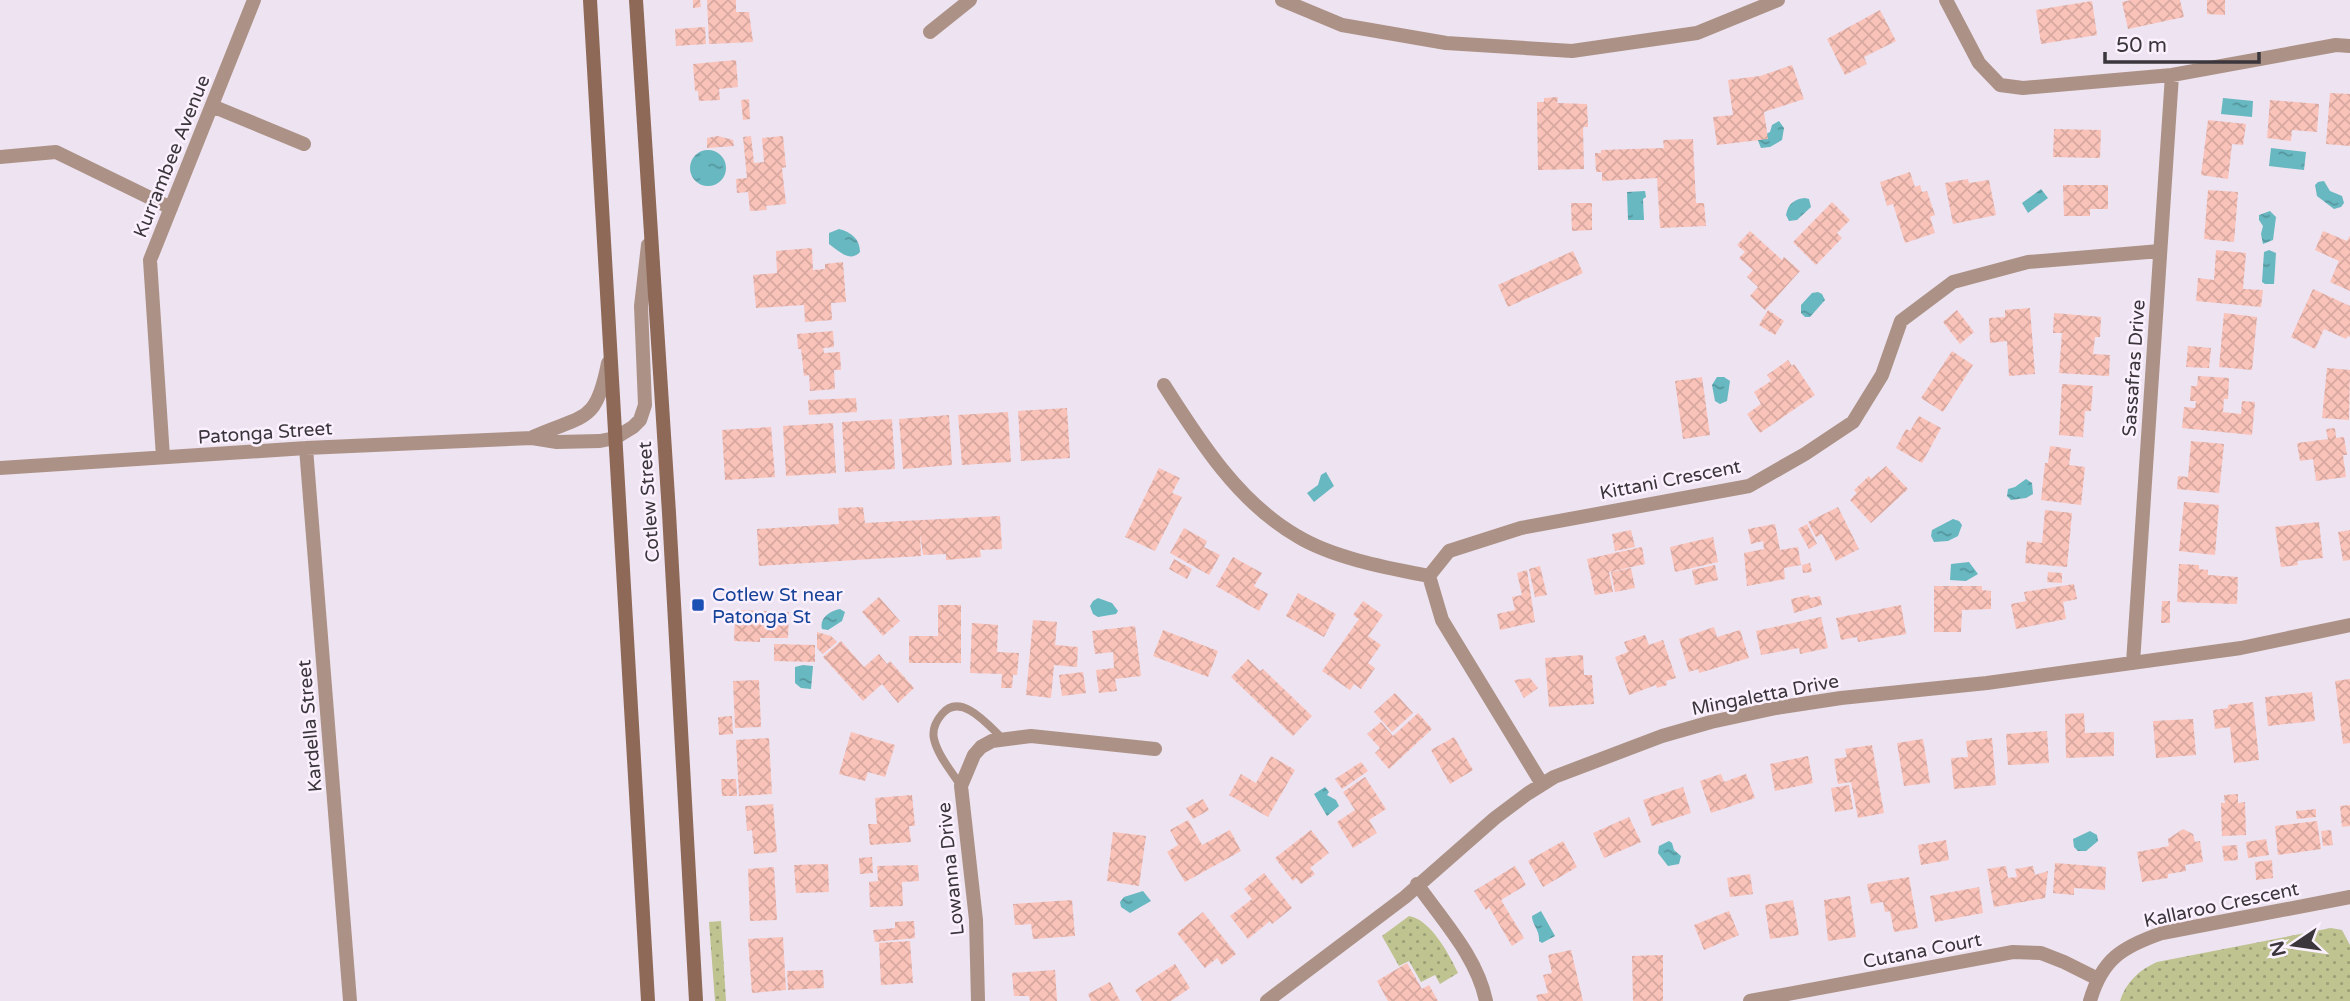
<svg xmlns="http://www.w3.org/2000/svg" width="2350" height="1001" font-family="'Varela Round',sans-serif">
	<defs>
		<pattern id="green-dots" width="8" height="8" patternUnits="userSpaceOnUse" patternTransform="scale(1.75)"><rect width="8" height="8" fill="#bec390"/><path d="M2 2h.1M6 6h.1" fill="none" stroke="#9b9f77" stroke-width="1.8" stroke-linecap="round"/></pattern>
		<pattern id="water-ripples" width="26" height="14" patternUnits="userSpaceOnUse" patternTransform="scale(1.75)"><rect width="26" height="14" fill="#67b8c1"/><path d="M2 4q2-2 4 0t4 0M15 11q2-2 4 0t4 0" fill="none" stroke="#56969e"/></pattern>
		<pattern id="building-cross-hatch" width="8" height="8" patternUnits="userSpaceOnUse" patternTransform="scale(1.75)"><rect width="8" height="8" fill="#fac3b9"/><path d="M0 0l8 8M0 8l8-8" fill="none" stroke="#d7a8a0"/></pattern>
	</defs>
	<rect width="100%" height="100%" fill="#eee3f1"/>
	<path fill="url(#green-dots)" d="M1409,916C1431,920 1449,954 1458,973L1440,984L1435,975L1421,982L1409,961L1399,966L1382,936Z
		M721,921L726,1001H715L709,922Z
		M2331,928L2342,930L2350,945V1001H2120C2126,982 2139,970 2157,962Z"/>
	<path fill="url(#water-ripples)" d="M2223,98L2253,101L2252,117L2221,114Z
		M1779,121L1784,128L1782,140L1770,147L1761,148L1757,138L1770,132L1772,125Z
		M2271,148L2306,152L2304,170L2269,166Z
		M690 168a18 18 0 1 1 36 0a18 18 0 1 1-36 0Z
		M2324,181L2330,191L2342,196L2344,203L2341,207L2334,209L2317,196L2315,185L2318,182Z
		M2041,189L2048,198L2028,213L2022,203Z
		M1645,191L1646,197L1643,199L1644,220H1628L1627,192Z
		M1805,198L1809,199L1811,207L1797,220L1789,221L1786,215C1788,204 1794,199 1805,198Z
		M2270,211L2276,217L2273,240L2263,244L2261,234L2263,226L2259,220V215Z
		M839,229C851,232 860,239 860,252C850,263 839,251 829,244V233Z
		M2269,250L2276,253L2274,284H2265L2262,282L2264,252Z
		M1818,292L1822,294L1825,300L1810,317H1805L1801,313V305L1812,293Z
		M1717,377H1724L1730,381L1727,401L1720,404L1715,401L1712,385Z
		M1326,472L1334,486L1314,502L1307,493L1318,485L1321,475Z
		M2026,479L2032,483L2033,494L2026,498L2011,500L2007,496L2008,489L2015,487Z
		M1953,519L1959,521L1962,525L1958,536L1948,541L1934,542L1931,536L1932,530Z
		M1969,562L1978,574L1966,581L1950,580L1951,564Z
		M1098,598L1112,603L1118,611L1116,614L1098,617L1093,614L1090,606L1093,601Z
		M840,609L845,612L842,621L828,630L822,629C819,618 830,611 840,609Z
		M803,665L813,666L811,689L801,688L795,683V667Z
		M1325,787L1329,792L1327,795L1336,800L1339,806L1327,816L1314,794Z
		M2090,831L2097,835L2098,841L2086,851H2078L2074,847L2073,839Z
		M1669,841L1672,843L1674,850L1681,856L1679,864L1668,866L1658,853L1659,846Z
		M1143,891L1151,901L1130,913L1121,907L1120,902L1124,897Z
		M1541,911L1555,936L1542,943L1539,941C1540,930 1532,925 1532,916Z"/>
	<path fill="url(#building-cross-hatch)" d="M693,0H700L701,7L693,8Z
		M707,0H736V12H749L753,42L709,44Z
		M2131,0H2180L2184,17L2128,29L2122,2Z
		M2207,0H2225V15L2207,14Z
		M2092,1L2097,35L2041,44L2036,10Z
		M1880,10L1896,41L1864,57L1867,64L1845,75L1827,39Z
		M705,27L706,44L676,46L675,29Z
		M736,60L738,87L719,89L720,100L699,101L698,91H695L693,64Z
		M1792,65L1804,99L1764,112L1768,139L1717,145L1713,117L1733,115L1728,80L1760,76Z
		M2330,93L2350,94V146L2326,144Z
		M1558,97L1557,103L1587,104L1588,127H1583L1584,169L1538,170L1537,102H1544V98Z
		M749,99L750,119L743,120L741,100Z
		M2270,100L2319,104L2317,132L2292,130L2291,141L2267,138Z
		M2208,120L2246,124L2243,145L2232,144L2228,179L2201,175Z
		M2054,129L2101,130L2100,158L2053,157Z
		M718,136L733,140L734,146L707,148V138Z
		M751,136L754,163L764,162L762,138L783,136L786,167L782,168L786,204L766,206L767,210L750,211L748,192L737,193L736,179L747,178L743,137Z
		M1693,139L1696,203H1704L1706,226L1660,228L1657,178L1602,181V172H1596L1595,153H1601V150L1664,148L1663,140Z
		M1910,172L1915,187L1920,185L1922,192L1927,191L1935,215L1930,217L1935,233L1905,243L1893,204L1887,206L1880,182Z
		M1968,179L1969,183L1989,180L1996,215L1953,224L1945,183Z
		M2063,185H2108V209H2090V216H2064Z
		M2208,190L2238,192L2234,242L2204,239Z
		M1832,202L1850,220L1837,233L1842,238L1816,265L1793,242Z
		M1571,203H1592V230L1572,231Z
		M1750,231L1782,260L1784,257L1800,271L1765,310L1750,296L1758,287L1747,277L1753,270L1739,258L1745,252L1737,245Z
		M2323,231L2347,241L2350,236V291L2330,282L2339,261L2315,250Z
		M812,248L813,270L825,269V264L843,262L846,302L831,303L832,320L805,322L804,305L756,308L753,275L777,273L776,251Z
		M2216,250L2246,253L2243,289L2263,290L2261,307L2196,301L2198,278L2214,280Z
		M1573,251L1583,273L1508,307L1498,285Z
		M2313,289L2350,306V337L2348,336L2346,339L2324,329L2315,349L2291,337Z
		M2030,308L2035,374L2009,376L2007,341L1990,343L1989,318L2005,317V310Z
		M1768,310L1784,321L1775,335L1759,325Z
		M1957,310L1974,332L1960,344L1943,322Z
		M2054,313L2101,317L2100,337H2095L2093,354L2110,355L2109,376L2059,373L2062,333H2053Z
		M2224,313L2257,317L2252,370L2219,367Z
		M833,331L834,347L823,348L824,353L840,352L841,370H834L835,389L810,391L809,375L804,376L801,349H798L797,334Z
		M2188,346L2211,348L2209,368L2186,367Z
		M1952,351L1973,365L1943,412L1921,398Z
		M1788,360L1792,366L1794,364L1815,395L1760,433L1747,414L1761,404L1754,392L1771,381L1767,375Z
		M2327,368L2350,370L2349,420L2322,418Z
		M2198,376L2229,378L2228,399H2224L2223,412L2241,414L2242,401L2255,402L2252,435L2182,428L2184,407L2195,408L2196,401H2190L2191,386H2197Z
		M1702,377L1710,435L1683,439L1675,381Z
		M2062,384L2093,386L2091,411H2085L2083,437L2059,435Z
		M856,398L857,412L809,415L808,400Z
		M1067,408L1070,458L1021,461L1018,411Z
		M1008,412L1011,462L962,465L958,415Z
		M949,415L952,465L903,469L899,419Z
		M1919,416L1941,428L1922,463L1896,448L1906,429L1910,431Z
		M892,419L895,469L845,472L842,422Z
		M833,423L836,473L786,476L783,426Z
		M771,427L775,477L725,480L722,430Z
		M2335,428L2336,438L2344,437L2347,455H2343L2346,477L2316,481L2313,459L2300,461L2297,443L2328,439L2326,429Z
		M2191,441L2224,444L2219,493L2177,489L2178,476L2188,477Z
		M2050,446L2071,449L2069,465L2085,467L2081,505L2041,500L2045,463H2048Z
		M1886,466L1908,489L1871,523L1850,500L1857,493L1854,490L1869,476L1871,479Z
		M1159,468L1180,478L1172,493L1182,497L1155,551L1125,537Z
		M2184,502L2219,505L2215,555L2179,551Z
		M863,507L865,523L1000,516L1002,549L980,550L981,557L946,560V554L923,555L920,533L921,556L759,566L757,529L839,524L838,508Z
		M1838,507L1859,549L1836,561L1822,534L1816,537L1808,522Z
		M2045,510L2072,513L2067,567L2025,563L2027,541L2042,543Z
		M2319,522L2323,558L2297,561L2298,565L2281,567L2275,527Z
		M1775,524L1780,550L1798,547L1801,565L1784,568L1785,579L1747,586L1744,553L1764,549L1763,541L1751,544L1748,529Z
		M1807,524L1817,544L1809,549L1798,529Z
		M1184,528L1207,541L1204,547L1220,555L1209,575L1170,553Z
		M1631,530L1635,547L1615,551L1612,534Z
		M2350,530V560L2343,561L2338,532Z
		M1713,537L1718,562L1675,572L1670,547Z
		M1642,547L1645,564L1609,572L1613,592L1595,595L1587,559Z
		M1233,557L1262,573L1254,586L1268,594L1259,611L1216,586Z
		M1174,559L1192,569L1187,579L1169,569Z
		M1810,563L1812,572L1803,573L1802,565Z
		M2179,564L2199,565V569L2208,570V575L2238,577L2237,604L2177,602Z
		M1715,565L1718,580L1695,585L1692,570Z
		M1540,566L1547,595L1535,597L1529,569Z
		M1631,568L1635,588L1615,592L1611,572Z
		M1527,570L1535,622L1500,630L1497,614L1515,610L1512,597L1522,595L1517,573Z
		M2048,572L2062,573V583L2047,582Z
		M2074,584L2077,599L2063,602L2066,619L2016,629L2011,604L2026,601L2024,592Z
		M1934,586H1982V590L1991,591V609L1962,610L1961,632H1934Z
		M1298,593L1336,614L1324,637L1286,616Z
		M1809,595L1810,598L1820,596L1822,605L1794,613L1791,599Z
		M879,597L900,621L883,636L862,612Z
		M1363,601L1383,615L1368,636L1381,645L1368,663L1375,668L1361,689L1354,684L1350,690L1322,671L1359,619L1353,615Z
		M2162,601H2170V623H2161Z
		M938,605H961V663H909V636H938Z
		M1901,605L1906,634L1858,642L1857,637L1841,640L1836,618Z
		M735,610L789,612L788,638H760V642L734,641Z
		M1821,617L1828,648L1800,654L1799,648L1761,655L1756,631Z
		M1033,620L1057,622L1055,645L1078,647L1077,667L1054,665L1051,698L1026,695Z
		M972,623L998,625L997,652L1019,653L1017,675H1013L1012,688H1001L1002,674L970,673Z
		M1135,626L1141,676L1115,679L1117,691L1099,693L1096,670L1114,668L1113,652L1095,654L1092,631Z
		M1714,627L1717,637L1740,630L1749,658L1699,673L1698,669L1689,672L1679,639Z
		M1163,630L1218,651L1208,677L1153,656Z
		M817,632L831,636L837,642L823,654L817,648Z
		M1645,635L1649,645L1663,640L1676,678L1666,681L1667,685L1657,688L1656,685L1629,695L1615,657L1628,652L1624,642Z
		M841,641L864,667L879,654L887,664L890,661L914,688L898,703L882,684L863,701L823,657Z
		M774,644L815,645V662L774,661Z
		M1583,655L1584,675H1592L1594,704L1549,707L1545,658Z
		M1248,659L1260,671L1263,669L1312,716L1293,736L1231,677Z
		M1083,672L1086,693L1062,696L1059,675Z
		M1530,678L1538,688L1524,698L1514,680Z
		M2350,679V743L2343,744L2335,681Z
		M759,680L761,727L735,728L733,681Z
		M2312,692L2315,721L2268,726L2265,697Z
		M1395,693L1413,713L1392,732L1374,712Z
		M2253,702L2259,760L2234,763L2230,727L2215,729L2213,710L2228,708V705Z
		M1418,713L1432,729L1389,769L1375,753L1380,748L1367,734L1381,722L1393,736Z
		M2084,713L2085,733L2114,732V756L2066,758L2065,714Z
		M732,716L733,734L719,735L718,717Z
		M2193,719L2196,755L2156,758L2153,721Z
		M2047,731L2049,763L2008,765L2006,734Z
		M851,732L895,745L885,777L868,772L865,781L839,774Z
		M1454,737L1473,770L1450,784L1431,750Z
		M769,738L772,794L739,796L736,740Z
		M1992,738L1996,785L1954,789L1951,758L1968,757L1966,741Z
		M1923,739L1930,783L1904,786L1897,743Z
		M1872,745L1884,813L1858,818L1851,782L1838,784L1834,759L1847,757L1845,749Z
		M1271,756L1295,770L1268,817L1229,795L1241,774L1256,783Z
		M1808,756L1813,783L1775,791L1770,764Z
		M1361,762L1368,771L1342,789L1335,779Z
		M1721,774L1724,782L1746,774L1755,798L1711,813L1700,781Z
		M1365,777L1386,809L1369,820L1377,833L1353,848L1337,822L1355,810L1343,792Z
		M721,779H736L737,796H722Z
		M1849,785L1853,809L1835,812L1831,788Z
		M1683,787L1691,813L1652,826L1643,800Z
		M2238,794V803L2245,802L2246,835L2222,836L2221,803H2225L2224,795Z
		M912,795L915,826H909L911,842L870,845L868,824H877L875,798Z
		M1203,799L1209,810L1193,819L1186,808Z
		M773,804L777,852L754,854L752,830L747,831L745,806Z
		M2350,805V826L2342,827L2340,806Z
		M2316,809V817L2297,819L2296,811Z
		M1629,817L1641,842L1604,858L1593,833Z
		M1188,820L1202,845L1230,830L1241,851L1185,882L1167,852L1178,845L1170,830Z
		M2317,821L2321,849L2278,855L2275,826Z
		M2183,829L2193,834L2195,842L2200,841L2203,862L2185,865L2186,871L2168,874V878L2142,882L2137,852L2169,846L2168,839Z
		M1311,830L1329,853L1310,868L1315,874L1301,884L1296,878L1293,881L1275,858Z
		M2331,830L2333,845L2323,846L2321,831Z
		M1113,832L1146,836L1139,886L1107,881Z
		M2266,839L2269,855L2248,858L2246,842Z
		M1946,840L1949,860L1921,865L1918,845Z
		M1563,841L1577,867L1543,887L1528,861Z
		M2237,845L2238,860L2224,861L2222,846Z
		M872,857L873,873L860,874L859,858Z
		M2272,860L2273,878L2256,880L2255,862Z
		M2055,863L2106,867L2105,890L2074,888V895L2053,893Z
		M828,864L829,892L796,893L794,865Z
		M918,865L919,881L902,882L903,906L870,907L869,882L878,881L877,866Z
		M1515,866L1526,885L1501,900L1524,938L1512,946L1489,907L1486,910L1474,891Z
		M2006,866L2008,878L2017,877L2015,869L2033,866L2035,875L2048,871L2045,898L1994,907L1987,869Z
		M774,867L777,920L750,921L748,869Z
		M1264,873L1292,908L1272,924L1270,921L1248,939L1230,916L1252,899L1244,889Z
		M1750,874L1753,894L1730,897L1727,878Z
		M1909,877L1918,928L1894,932L1890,911L1885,912L1883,902L1871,904L1867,884Z
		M1979,887L1983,913L1935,922L1930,896Z
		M1850,896L1856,937L1828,941L1824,900Z
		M1072,900L1075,936L1033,939L1031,924L1015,925L1013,904Z
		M1793,900L1799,935L1770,939L1765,905Z
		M1729,911L1739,935L1704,950L1694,925Z
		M1203,912L1236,954L1222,965L1217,958L1205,968L1177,933Z
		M914,921L915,938L875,942L873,930L895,928V922Z
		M783,937L786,990L752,993L748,939Z
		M910,941L913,983L881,985L879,943Z
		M1571,950L1583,1001H1538L1536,995L1548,993L1543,975L1552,973L1548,955Z
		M1663,955V1001H1633L1632,956Z
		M1407,963L1422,989L1429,985L1438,1001H1388L1377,981Z
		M1175,964L1190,988L1171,1001H1142L1135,990Z
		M823,970L824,988L788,990L787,971Z
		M1055,970L1057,1001H1030L1029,996H1014L1012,973Z
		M1110,982L1120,1001H1091L1088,994Z"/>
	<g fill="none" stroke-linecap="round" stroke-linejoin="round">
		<path stroke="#ac9286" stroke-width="8" d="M961,786C952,772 938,756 934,739C932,730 936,721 942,714C961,691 989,726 1003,739"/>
		<path stroke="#ac9286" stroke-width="14" d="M1282,0L1342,25L1446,43L1572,51L1697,33L1778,0
			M1946,0L1979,63L2000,85L2023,88L2172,75L2336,45L2350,46
			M930,32L970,0
			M212,106L304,144
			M0,157L56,152L171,208
			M1164,385C1199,440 1238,502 1297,536C1333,558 1388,568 1429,576
			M533,437C585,414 596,424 608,363
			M306,448L350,1001
			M163,457L150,260L254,0
			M0,468L306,448L532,438L557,442L600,441L615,438L633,427L640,420L645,405L641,306L648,245
			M2133,663L2172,75
			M1542,784L1442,620L1429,576L1449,551L1521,528L1749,486L1805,454L1853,422L1882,375L1901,321L1953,282L2028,262L2160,251
			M1417,884C1443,921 1477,957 1486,1001
			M978,1001L976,920L961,786L974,755L981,747L992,741L1031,736L1155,749
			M1267,1001L1405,897L1495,818L1527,794L1554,777L1662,736L1711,722L1776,708L1841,698L1987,683L2241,648L2350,625
			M1750,1001L2013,952L2041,953L2064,962L2098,979
			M2090,1001C2102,959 2122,947 2162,933L2350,897"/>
		<path stroke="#8e6957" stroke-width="14" d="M590,0L648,1001
			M636,0L669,513L696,1001"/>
	</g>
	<rect fill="#1a4fb4" stroke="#fbf1fe" stroke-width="2.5" x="691" y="598" width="14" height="14" rx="3.5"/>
	<g text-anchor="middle" stroke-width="5" stroke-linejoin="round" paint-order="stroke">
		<g font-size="19" fill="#3a363b" stroke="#fbf1fe">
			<text transform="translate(171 156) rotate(-68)" y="7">Kurrambee Avenue</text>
			<text transform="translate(2133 368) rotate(-86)" y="7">Sassafras Drive</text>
			<text transform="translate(265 432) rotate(-4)" y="7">Patonga Street</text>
			<text transform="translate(1670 479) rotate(-11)" y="7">Kittani Crescent</text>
			<text transform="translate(648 502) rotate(-94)" y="7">Cotlew Street</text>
			<text transform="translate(1765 694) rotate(-11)" y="7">Mingaletta Drive</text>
			<text transform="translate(309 726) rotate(-95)" y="7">Kardella Street</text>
			<text transform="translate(950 869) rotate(-96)" y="7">Lowanna Drive</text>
			<text transform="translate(2221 904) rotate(-12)" y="7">Kallaroo Crescent</text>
			<text transform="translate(1922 950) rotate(-11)" y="7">Cutana Court</text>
		</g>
		<g font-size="19" fill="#164399" stroke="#fbf1fe" text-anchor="start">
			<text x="712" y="601">Cotlew St near<tspan x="712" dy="22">Patonga St</tspan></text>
		</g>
	</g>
	<g transform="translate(2294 945) rotate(257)" stroke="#fbf1fe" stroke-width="5" paint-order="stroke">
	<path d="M0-5L12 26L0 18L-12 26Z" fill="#3a363b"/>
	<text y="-10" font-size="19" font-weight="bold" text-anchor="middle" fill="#3a363b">N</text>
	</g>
	<path d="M2105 52v10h154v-10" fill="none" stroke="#3a363b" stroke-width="3.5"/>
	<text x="2116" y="52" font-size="21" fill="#3a363b" stroke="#fbf1fe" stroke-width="5" paint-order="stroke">50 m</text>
</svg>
